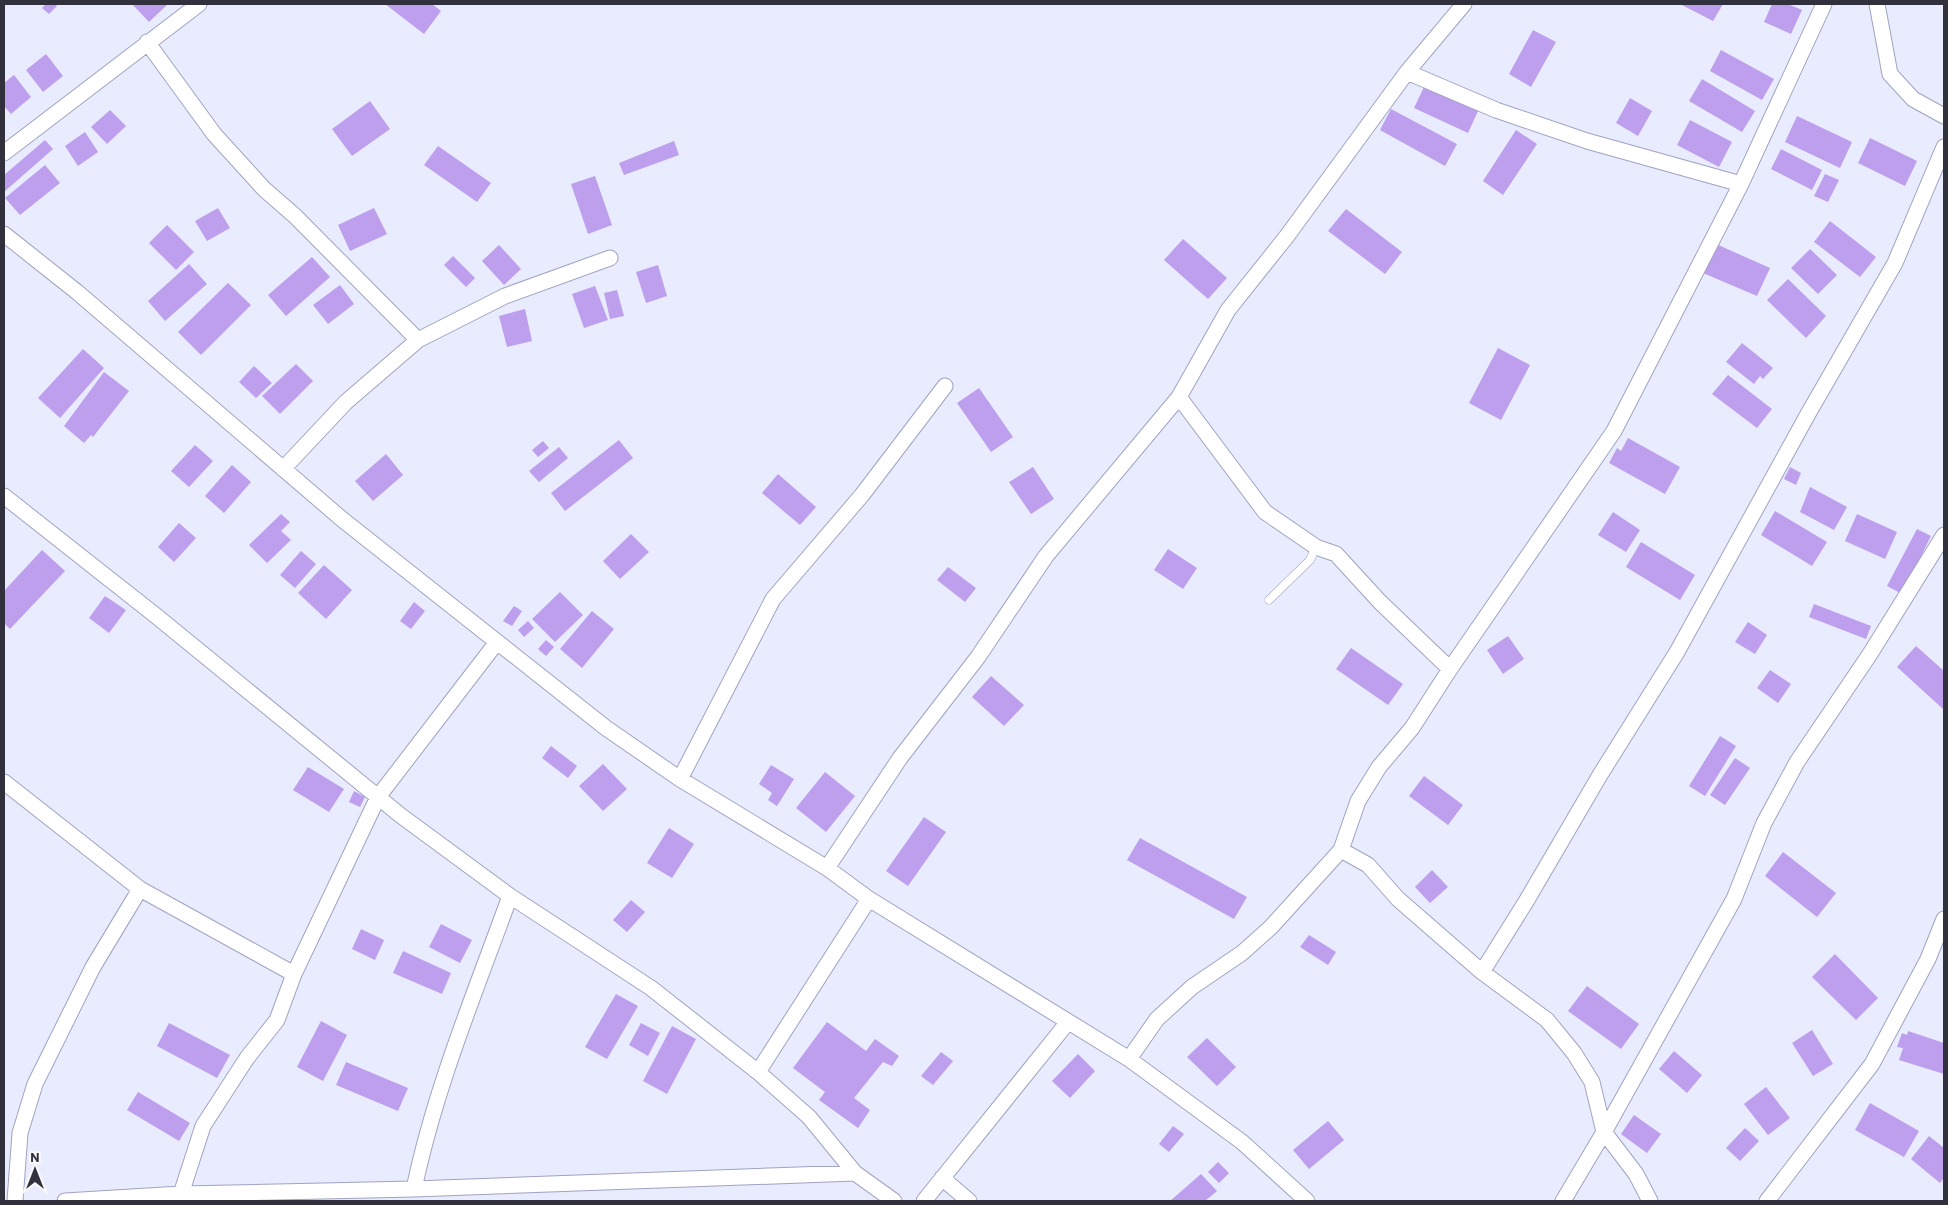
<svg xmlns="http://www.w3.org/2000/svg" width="1948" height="1205" font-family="Barlow,sans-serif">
	<rect width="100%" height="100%" fill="#e9ebff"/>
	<path fill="#be9fee" d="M46,4H55L57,6L49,14L42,8Z
		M132,4H168L149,22Z
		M385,4H432L441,11L424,34Z
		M1680,4H1723L1713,21Z
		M1772,4H1788L1802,10L1791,34L1764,22Z
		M1533,30L1556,42L1531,87L1509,74Z
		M1721,50L1774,79L1762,100L1710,71Z
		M46,54L63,76L43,92L26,70Z
		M14,75L31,97L11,114L4,106V83Z
		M1702,79L1755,111L1742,132L1689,101Z
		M1424,87L1478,111L1468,133L1414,108Z
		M1630,98L1652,111L1638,136L1616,123Z
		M370,101L390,129L352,156L332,129Z
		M1391,109L1457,144L1445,166L1380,130Z
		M110,110L126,126L107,144L91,127Z
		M1797,116L1852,142L1840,168L1785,142Z
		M1690,120L1732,142L1719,167L1677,145Z
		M1516,130L1537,144L1503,195L1483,181Z
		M85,132L98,152L78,166L65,146Z
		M1870,138L1917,161L1905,186L1858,163Z
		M45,140L53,149L4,192V175Z
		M674,141L679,155L624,175L619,163Z
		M438,146L491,183L477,202L424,165Z
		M1781,149L1822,170L1812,190L1771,169Z
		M45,165L60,183L20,215L5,198Z
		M1825,174L1839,180L1828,202L1814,196Z
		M595,176L612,225L588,234L571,184Z
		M218,208L230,228L207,241L195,221Z
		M374,208L387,234L350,251L338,225Z
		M1346,209L1402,252L1385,274L1328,231Z
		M1830,221L1876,257L1860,277L1814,242Z
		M167,225L194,252L176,270L149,243Z
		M1183,239L1227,278L1208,299L1164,260Z
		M1716,244L1770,268L1757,296L1703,273Z
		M499,245L521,269L504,285L482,261Z
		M1810,249L1837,275L1818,294L1791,268Z
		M453,256L475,278L466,287L444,265Z
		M312,257L330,277L286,316L268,295Z
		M189,264L207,284L165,321L148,301Z
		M658,265L667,296L646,303L636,272Z
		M1788,279L1826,316L1806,338L1767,300Z
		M228,283L251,305L201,355L178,332Z
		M340,285L354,304L328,324L313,305Z
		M595,286L608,320L584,328L572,294Z
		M617,290L624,316L610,319L604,293Z
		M525,309L532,341L507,347L499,316Z
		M1742,343L1773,368L1763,379L1760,376L1754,384L1726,362Z
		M1498,348L1530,365L1501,420L1469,403Z
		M83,349L104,368L60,418L38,398Z
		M296,364L313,381L280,414L262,396Z
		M254,366L272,383L256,398L239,382Z
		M104,372L129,391L93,437L91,435L84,443L64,426Z
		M1728,375L1772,409L1757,428L1712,394Z
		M979,388L1013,437L991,452L957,403Z
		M1628,438L1680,467L1665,494L1609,463L1617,448L1621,451Z
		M619,440L633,458L565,511L551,493Z
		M543,441L549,448L538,457L532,450Z
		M195,445L213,461L189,487L171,471Z
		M559,447L568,458L539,482L529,471Z
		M386,454L403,475L373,501L355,481Z
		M232,465L251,482L224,513L205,496Z
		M1033,467L1054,499L1031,514L1009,482Z
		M1790,467L1801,473L1796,485L1784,479Z
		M778,474L816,507L800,525L762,493Z
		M1810,487L1847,507L1834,530L1800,512Z
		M1775,511L1827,542L1812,566L1761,535Z
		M1613,512L1640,530L1626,552L1598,535Z
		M281,514L290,522L281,531L291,540L267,563L249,545Z
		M1857,514L1897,532L1885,559L1845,541Z
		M179,523L196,538L174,562L158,547Z
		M1917,529L1931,536L1902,594L1887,586Z
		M631,534L649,552L620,579L603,561Z
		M1641,542L1695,575L1680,600L1626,567Z
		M1168,549L1197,568L1183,589L1154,570Z
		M42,550L65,571L10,629L4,623V591Z
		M301,551L316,564L295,588L280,575Z
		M324,565L352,590L326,619L298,593Z
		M948,567L976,588L965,602L937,580Z
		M560,592L583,615L555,642L532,619Z
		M105,596L126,610L109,633L89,618Z
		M414,602L425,611L411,629L400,621Z
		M1814,604L1871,626L1866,639L1809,617Z
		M514,606L522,611L512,626L503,621Z
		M592,611L614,629L582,668L560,649Z
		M528,621L534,628L524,637L518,630Z
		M1748,622L1767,635L1755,654L1735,642Z
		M1508,636L1524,659L1503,674L1487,650Z
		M546,640L554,647L546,656L538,649Z
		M1916,646L1944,671L1943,709L1897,667Z
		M1351,648L1403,684L1388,705L1336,669Z
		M1770,670L1791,684L1778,703L1757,688Z
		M991,676L1024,705L1004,726L972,697Z
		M1720,736L1736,746L1705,796L1689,786Z
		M551,746L577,766L568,778L542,758Z
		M1735,758L1750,768L1725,805L1710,795Z
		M603,764L627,789L603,811L579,786Z
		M771,765L794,779L777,806L768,800L772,793L759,784Z
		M308,767L344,789L329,812L293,790Z
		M825,772L855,796L826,832L796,808Z
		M1424,776L1463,805L1448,825L1409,796Z
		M354,791L365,797L360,807L349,802Z
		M924,817L946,832L908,886L886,871Z
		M669,828L694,844L672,878L647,863Z
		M1140,838L1247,897L1234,919L1127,860Z
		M1783,852L1836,893L1817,917L1765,876Z
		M1432,870L1448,887L1430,903L1415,887Z
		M631,900L645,912L627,932L613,920Z
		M441,924L472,940L460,963L429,947Z
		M361,929L384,940L375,960L352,949Z
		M1309,935L1336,952L1328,965L1300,947Z
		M403,951L451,973L442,994L393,973Z
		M1835,954L1878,998L1856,1020L1812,977Z
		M1587,986L1639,1024L1621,1049L1568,1011Z
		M616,994L638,1006L607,1059L585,1047Z
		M321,1021L347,1035L323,1081L297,1067Z
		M827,1022L866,1051L875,1039L899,1056L892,1066L883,1062L854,1098L870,1110L858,1128L819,1100L825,1092L793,1068Z
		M169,1023L230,1055L217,1078L157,1046Z
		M641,1023L660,1033L648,1056L629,1045Z
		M672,1026L696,1039L667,1094L643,1081Z
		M1812,1030L1833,1064L1813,1076L1792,1043Z
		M1908,1031L1944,1043V1074L1899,1060L1903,1048L1897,1047L1902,1033L1907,1035Z
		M1207,1038L1236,1067L1217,1086L1187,1057Z
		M1674,1051L1702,1075L1687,1093L1659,1069Z
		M941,1052L953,1061L933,1085L921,1076Z
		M1078,1054L1095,1071L1070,1098L1052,1081Z
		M346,1062L408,1088L398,1111L336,1085Z
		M1766,1087L1790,1118L1768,1135L1744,1104Z
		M138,1092L190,1123L179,1141L127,1110Z
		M1870,1103L1919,1131L1904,1157L1855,1130Z
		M1634,1115L1661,1134L1647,1153L1621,1134Z
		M1328,1121L1344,1140L1309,1169L1293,1150Z
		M1173,1126L1184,1134L1169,1152L1159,1144Z
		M1745,1128L1759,1141L1740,1161L1726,1148Z
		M1929,1136L1944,1148V1178L1940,1183L1911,1159Z
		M1218,1162L1229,1173L1219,1183L1208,1172Z
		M1201,1174L1217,1191L1205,1201H1170Z"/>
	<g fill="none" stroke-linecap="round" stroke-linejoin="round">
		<defs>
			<path id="lane" d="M1269,600L1310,560L1316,547"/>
			<path id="street" d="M1877,4L1890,74L1913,99L1944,116
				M147,42L214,134L264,189L295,216L418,340
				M1407,72L1496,110L1587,141L1741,184
				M4,153L199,4
				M4,234L77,292L343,520L606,728L680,779L827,868L869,899L1129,1059L1242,1142L1307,1201
				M1179,397L1265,512L1316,547L1336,554L1380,602L1450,669
				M283,469L346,402L418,340L505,296L610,258
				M4,496L155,615L400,815L510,896L651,988L758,1072L809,1117L855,1173
				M680,779L773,599L862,495L945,386
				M4,782L140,889L294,974L378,797L497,642
				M1341,850L1368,865L1398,899L1482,972L1547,1020L1574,1053L1592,1082L1604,1132L1636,1174L1650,1201
				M827,868L900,758L978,657L1046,556L1179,397L1228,310L1287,236L1407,72L1464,4
				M1482,972L1527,900L1600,775L1677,652L1808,414L1895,263L1944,147
				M1129,1059L1157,1019L1192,987L1242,953L1271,927L1341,850L1358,801L1379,767L1412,728L1450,669L1614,431L1741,184L1824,4
				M758,1072L869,899
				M942,1178L969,1201
				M414,1189C435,1088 475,993 510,896
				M15,1201L20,1133L35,1084L93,967L140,889
				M65,1201L181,1194L414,1189L855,1173L894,1201
				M182,1201L181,1194L203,1126L247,1058L277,1020L294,974
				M924,1201L1068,1022
				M1563,1201L1604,1132L1734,899L1764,823L1797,762L1870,654L1944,535
				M1767,1201L1872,1064L1928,959L1944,919"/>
		</defs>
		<use href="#lane" stroke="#a0a3c2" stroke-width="9"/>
		<use href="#street" stroke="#a0a3c2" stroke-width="17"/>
		<use href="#lane" stroke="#fff" stroke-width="8"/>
		<use href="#street" stroke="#fff" stroke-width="15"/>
	</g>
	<rect width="1948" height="1205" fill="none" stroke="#31313e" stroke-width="10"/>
	<g transform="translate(35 1170)" stroke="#fafafa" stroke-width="4" paint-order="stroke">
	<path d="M0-4L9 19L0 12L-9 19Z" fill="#31313e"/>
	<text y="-8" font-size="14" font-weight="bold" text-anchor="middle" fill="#31313e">N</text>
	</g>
</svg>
